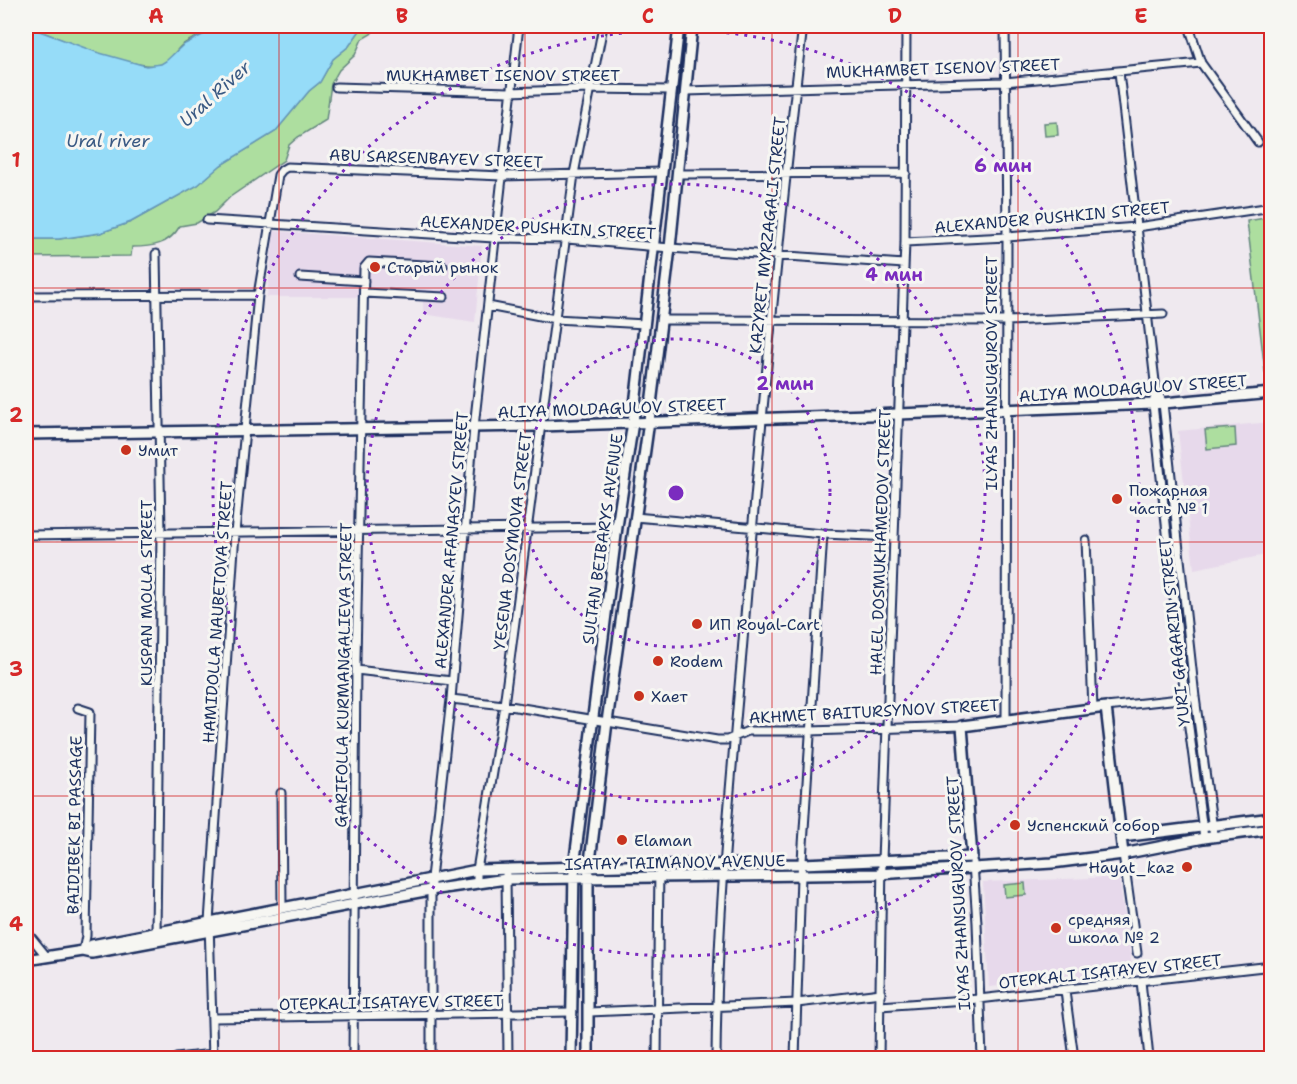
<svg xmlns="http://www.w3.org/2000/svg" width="1297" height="1084" font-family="'Shantell Sans',sans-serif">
	<rect width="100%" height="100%" fill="#efe9ef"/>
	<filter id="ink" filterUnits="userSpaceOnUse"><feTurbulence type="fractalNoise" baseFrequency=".0167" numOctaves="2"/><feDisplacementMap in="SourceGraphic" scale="12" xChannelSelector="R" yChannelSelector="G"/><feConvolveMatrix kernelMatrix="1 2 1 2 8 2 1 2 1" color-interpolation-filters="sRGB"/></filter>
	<g filter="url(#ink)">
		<path fill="#e7d9eb" d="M274,231L482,246L475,322L423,314V295L363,288L360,297H267Z
			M1271,422V554L1194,569L1178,431Z
			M1119,877L1133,974L989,987L983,882Z"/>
		<path fill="#adde9f" stroke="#64867e" stroke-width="1.5" d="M28,26H220C208,33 193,37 182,45C175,51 171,60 162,64C138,73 53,36 28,26Z
			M363,26H378L371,34L362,39L355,55L339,70L331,84L326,120L298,137L289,145L284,160L230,197L215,212L197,223L180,226C169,245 152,247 132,247L131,256L26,257V239H59L100,233L131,222L198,185L221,165L275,132L309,91L320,82L333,59L349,46Z
			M1057,122L1058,135L1045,136L1044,123Z
			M1271,217L1272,372H1265L1247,221Z
			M1235,428L1236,446L1207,449L1205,430Z
			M1025,883L1026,895L1005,897L1004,885Z"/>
		<path fill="#96dcf8" stroke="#6597ba" stroke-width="1.5" d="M26,26L96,52L146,66L161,64L166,61L183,45L220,26H363L349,46L333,59L320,82L309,91L275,132L221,165L198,185L131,222L100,233L59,239H26Z"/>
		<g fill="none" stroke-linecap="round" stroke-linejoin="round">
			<defs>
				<path id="minor" d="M1005,26L1007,237L1006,720
					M1189,26L1201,63L1258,142
					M1119,72L1156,390L1153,404L1185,698L1204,838
					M336,87L510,92L589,89L671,90
					M686,91L1005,82L1201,63
					M678,174L906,173
					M207,220L494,238L567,239L670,248L904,264
					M905,242L1007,237L1137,227L1272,207
					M156,254L161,533L156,932
					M300,277L364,281
					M364,293L444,297
					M26,296L258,295
					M488,306L555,319L645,324
					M661,320L1007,321L1163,314
					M1156,390L1163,403L1195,697L1214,837
					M635,517L823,534L894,537
					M26,535L617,527
					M1086,540L1093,709
					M356,670L452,681
					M451,699L504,705L717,740H727L748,731H810L962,726
					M1106,707L1189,698
					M78,708L90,712L86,936L83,951
					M281,793L282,907
					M1123,854L1137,953
					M973,863L977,923L982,1058
					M506,875L508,1058
					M477,883V870L504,705L574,174L603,26
					M26,931L47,957
					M1141,981L1149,1058
					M1065,991L1074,1058
					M880,1006L979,999L1272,966
					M589,1012L797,1003L881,993
					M213,1018L571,1012
					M176,1058L213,1054
					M213,1058L209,922L235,533L258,295L278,175L282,170L287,167L502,176L661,172
					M353,1058L356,660L364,268L369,262L443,266
					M431,1058V878L451,699L474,427L519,26
					M657,1058L659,865
					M716,1058C717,923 730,788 742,653C759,443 778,234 803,26
					M795,1058L801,876L823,534
					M879,1058L882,860L905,242L906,26"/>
				<path id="major" d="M26,434L541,426L898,414L1153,404L1272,393
					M1122,837L1272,818
					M83,951L92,945L477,870L659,865L802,864L972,857L962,726L1106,707L1123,854
					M26,960L83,951L92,953L430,890L506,879L877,874L1052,863L1123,854L1204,838L1272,829
					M571,1058L574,867L617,527L633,422L679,26
					M588,1058V878L607,722L649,421L670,248L692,26"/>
			</defs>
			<use href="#minor" stroke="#1b2f5e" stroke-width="11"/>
			<use href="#major" stroke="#1b2f5e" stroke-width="14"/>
			<use href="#minor" stroke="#f6f6f2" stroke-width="7"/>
			<use href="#major" stroke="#f6f6f2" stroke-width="9"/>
		</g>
	</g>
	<path fill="none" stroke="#d62828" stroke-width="1.5" stroke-opacity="0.55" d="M279,26V1058M525,26V1058M772,26V1058M1018,26V1058M26,288H1272M26,542H1272M26,796H1272"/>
	<g fill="none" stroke="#7b2cbf" stroke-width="3" stroke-dasharray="3 6">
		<circle cx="676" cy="493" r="154"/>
		<circle cx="676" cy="493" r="309"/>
		<circle cx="676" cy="493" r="463"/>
	</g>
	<g fill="#c8321e" stroke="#f6f6f2" stroke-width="2">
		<circle cx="375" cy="267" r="6"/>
		<circle cx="126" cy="450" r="6"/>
		<circle cx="1117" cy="499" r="6"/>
		<circle cx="697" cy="624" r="6"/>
		<circle cx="658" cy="661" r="6"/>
		<circle cx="639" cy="696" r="6"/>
		<circle cx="1015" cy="825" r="6"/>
		<circle cx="622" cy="840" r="6"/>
		<circle cx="1187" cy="867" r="6"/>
		<circle cx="1056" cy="928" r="6"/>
	</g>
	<g text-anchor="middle" stroke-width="6" stroke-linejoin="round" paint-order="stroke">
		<g font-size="16" fill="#1b2f5e" stroke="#f6f6f2">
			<text transform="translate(943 68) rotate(-2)" y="6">MUKHAMBET ISENOV STREET</text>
			<text x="503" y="81">MUKHAMBET ISENOV STREET</text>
			<text transform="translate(436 158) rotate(2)" y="6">ABU SARSENBAYEV STREET</text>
			<text transform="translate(1052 217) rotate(-5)" y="6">ALEXANDER PUSHKIN STREET</text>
			<text transform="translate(538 227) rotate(3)" y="6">ALEXANDER PUSHKIN STREET</text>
			<text transform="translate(767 235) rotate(-84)" y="6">KAZYRET MYRZAGALI STREET</text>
			<text transform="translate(991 373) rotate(-90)" y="6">ILYAS ZHANSUGUROV STREET</text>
			<text transform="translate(1133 388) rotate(-4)" y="6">ALIYA MOLDAGULOV STREET</text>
			<text transform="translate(612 408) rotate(-2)" y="6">ALIYA MOLDAGULOV STREET</text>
			<text transform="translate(602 539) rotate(-82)" y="6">SULTAN BEIBARYS AVENUE</text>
			<text transform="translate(451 540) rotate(-85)" y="6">ALEXANDER AFANASYEV STREET</text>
			<text transform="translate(512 541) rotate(-83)" y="6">YESENA DOSYMOVA STREET</text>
			<text transform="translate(880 542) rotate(-88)" y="6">HALEL DOSMUKHAMEDOV STREET</text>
			<text transform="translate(146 593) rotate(-90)" y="6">KUSPAN MOLLA STREET</text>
			<text transform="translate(217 612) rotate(-86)" y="6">HAMIDOLLA NAUBETOVA STREET</text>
			<text transform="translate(1174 632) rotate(-96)" y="6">YURI GAGARIN STREET</text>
			<text transform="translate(343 675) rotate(-89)" y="6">GARIFOLLA KURMANGALIEVA STREET</text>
			<text transform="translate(874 711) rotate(-3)" y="6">AKHMET BAITURSYNOV STREET</text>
			<text transform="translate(74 825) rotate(-89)" y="6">BAIDIBEK BI PASSAGE</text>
			<text transform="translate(675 862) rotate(-1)" y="6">ISATAY TAIMANOV AVENUE</text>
			<text transform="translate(958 893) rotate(-93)" y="6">ILYAS ZHANSUGUROV STREET</text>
			<text transform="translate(1110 971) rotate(-6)" y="6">OTEPKALI ISATAYEV STREET</text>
			<text transform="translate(391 1002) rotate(-1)" y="6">OTEPKALI ISATAYEV STREET</text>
		</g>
		<g font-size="16" fill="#1b2f5e" stroke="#f6f6f2" text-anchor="start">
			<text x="387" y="273">Старый рынок</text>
			<text x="138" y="456">Умит</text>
			<text x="1129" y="496">Пожарная<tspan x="1129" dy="18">часть № 1</tspan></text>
			<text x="709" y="630">ИП Royal-Cart</text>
			<text x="670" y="667">Rodem</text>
			<text x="651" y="702">Хает</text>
			<text x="1027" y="831">Успенский собор</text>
			<text x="634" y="846">Elaman</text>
			<text x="1175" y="873" text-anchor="end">Hayat_kaz</text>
			<text x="1068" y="925">cредняя<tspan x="1068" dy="18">школа № 2</tspan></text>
		</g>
		<g font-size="18" font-style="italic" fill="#3a5a84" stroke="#f6f6f2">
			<text transform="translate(215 94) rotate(-42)" y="6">Ural River</text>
			<text x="108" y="147">Ural river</text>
		</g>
	</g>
	<circle cx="676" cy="493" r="9" fill="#7b2cbf" stroke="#f6f6f2" stroke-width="3"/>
	<g font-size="18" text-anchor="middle" font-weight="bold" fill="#7b2cbf" stroke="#f6f6f2" stroke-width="6" stroke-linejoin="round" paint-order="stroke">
		<text x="1003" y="172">6 мин</text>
		<text x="894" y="281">4 мин</text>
		<text x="785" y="390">2 мин</text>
	</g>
	<rect width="1297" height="1084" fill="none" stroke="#f6f6f2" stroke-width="66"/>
	<rect x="33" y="33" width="1231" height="1018" fill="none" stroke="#d62828" stroke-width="2"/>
	<g font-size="20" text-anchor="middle" font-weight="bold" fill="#d62828">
		<text x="156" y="23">A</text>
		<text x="402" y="23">B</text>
		<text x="648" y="23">C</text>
		<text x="895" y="23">D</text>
		<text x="1141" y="23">E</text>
		<text x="16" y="167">1</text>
		<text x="16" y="422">2</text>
		<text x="16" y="676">3</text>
		<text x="16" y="931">4</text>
	</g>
</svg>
